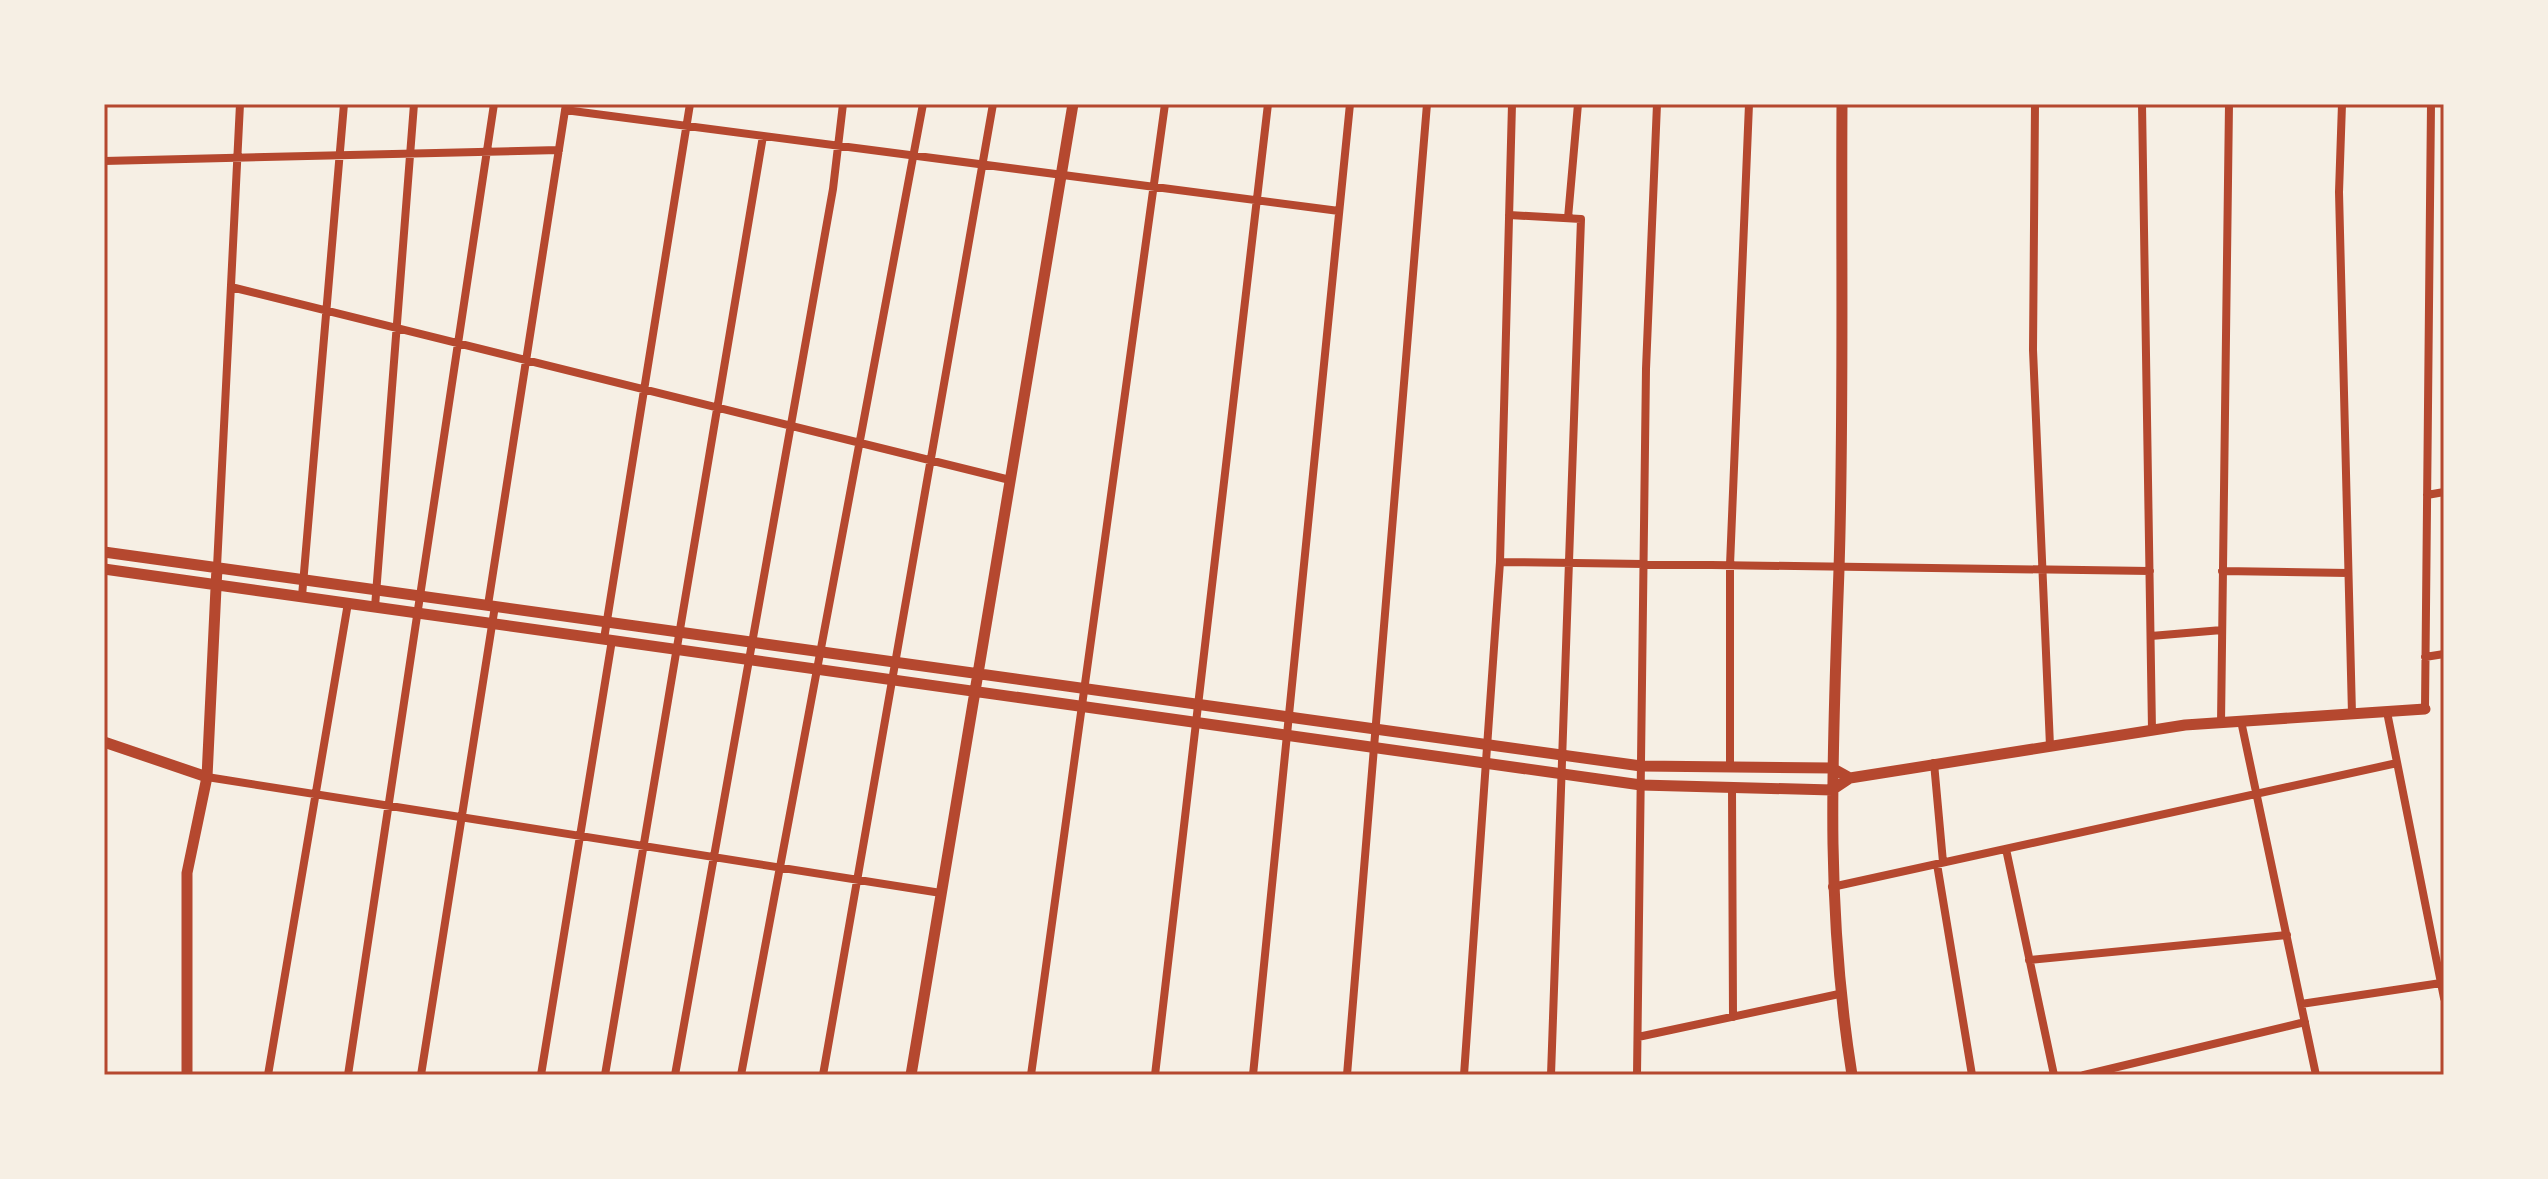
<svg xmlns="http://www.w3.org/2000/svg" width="2548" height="1179" font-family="'Titillium Web',sans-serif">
	<rect width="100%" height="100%" fill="#f6efe4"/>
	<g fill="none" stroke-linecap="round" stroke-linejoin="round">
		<path stroke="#b5482f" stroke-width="8" d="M2035,104L2033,350L2050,746
			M2142,104L2152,730
			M2342,104L2339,192L2352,714
			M565,110L1339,211
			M104,161L559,150
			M1509,215L1581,219L1551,1075
			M1568,218L1578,104
			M231,287L1010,480
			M2427,495L2444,492
			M1500,562L2150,571
			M217,567L240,104
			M2222,571L2348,573
			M302,596L344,104
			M488,605L566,104
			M375,607L414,104
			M2151,636L2222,630
			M604,639L690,104
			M2425,657L2444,654
			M2425,709L2431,104
			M2387,712L2444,998
			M2241,721L2316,1075
			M2221,723L2229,104
			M1934,763L1943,862
			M1730,768V565L1749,104
			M207,777L941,893
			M1732,789L1733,1017
			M2006,849L2054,1075
			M1937,864L1972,1075
			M1832,887L2397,763
			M2029,960L2287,935
			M2301,1004L2441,983
			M1638,1037L1839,994
			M268,1075L348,603
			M348,1075L494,104
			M421,1075L495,606
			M541,1075L612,640
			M605,1075L763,136
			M675,1075L833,189L843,104
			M741,1075L923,104
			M823,1075L993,104
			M1031,1075L1165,104
			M1155,1075L1268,104
			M1253,1075L1350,104
			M1347,1075L1427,104
			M1464,1075L1500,562L1512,104
			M1637,1075L1646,369L1657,104
			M2084,1075L2305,1022"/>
		<path stroke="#b5482f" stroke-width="11" d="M1842,104C1841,259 1844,414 1839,569C1833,743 1824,901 1852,1075
			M104,552L1641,766L1832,768L1850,778
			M104,569L1641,785L1832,790L1850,778L2185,725L2425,709
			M104,742L207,777
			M187,1075V873L207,777L217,567
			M911,1075L1073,104"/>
	</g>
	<rect width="2548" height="1179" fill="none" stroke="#f6efe4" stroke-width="212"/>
	<rect x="106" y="106" width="2336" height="967" fill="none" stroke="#b5482f" stroke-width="3"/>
</svg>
